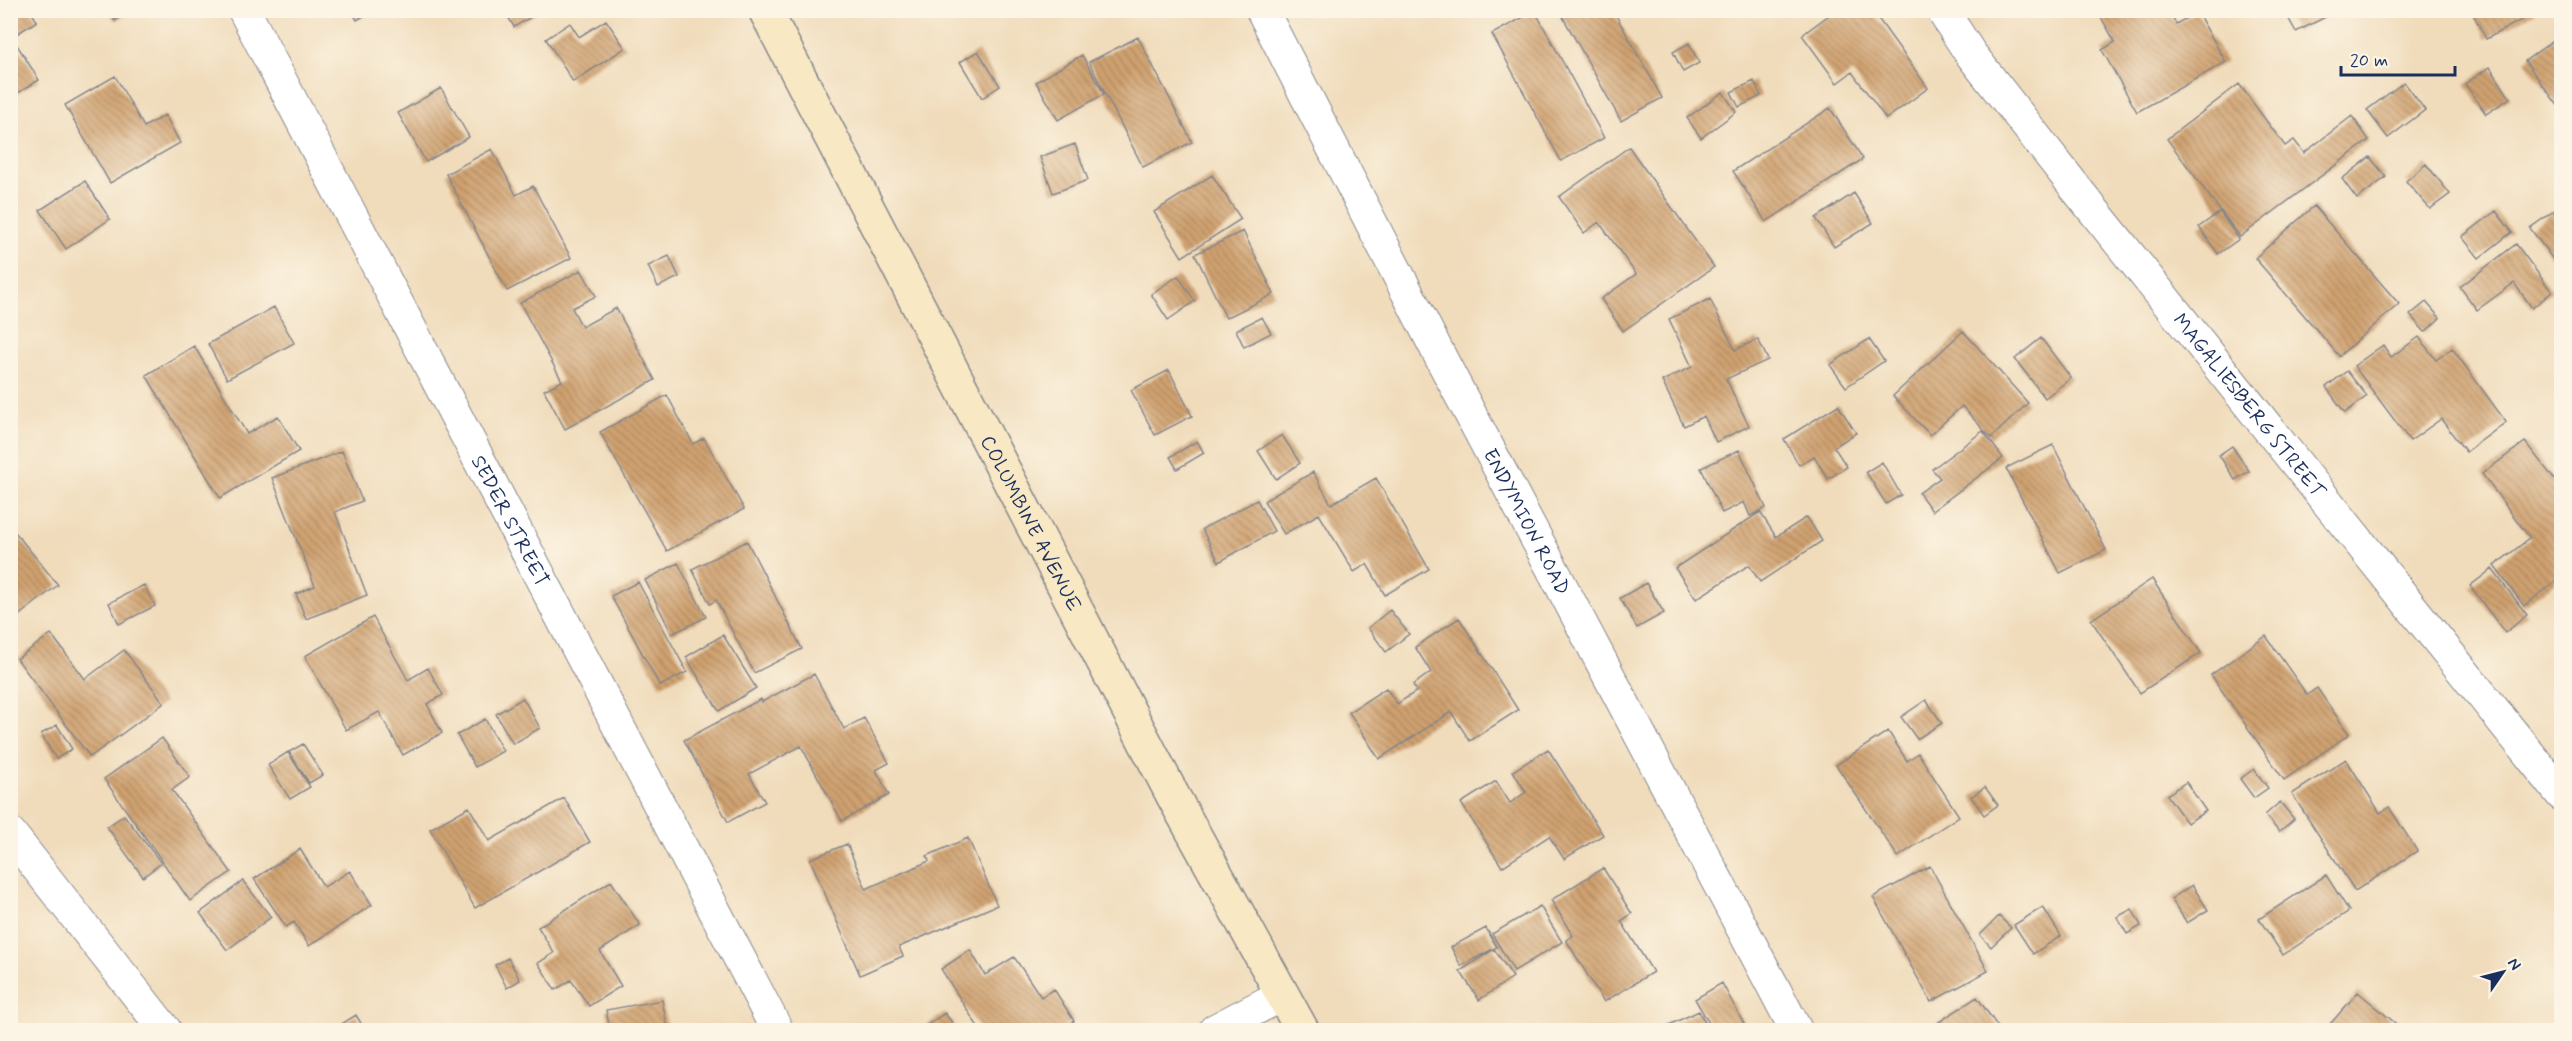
<svg xmlns="http://www.w3.org/2000/svg" width="2572" height="1041" font-family="Mynerve,sans-serif">
	<defs>
		<pattern id="building-back-hatch" width="6" height="6" patternUnits="userSpaceOnUse" patternTransform="scale(1.5)"><rect width="6" height="6" fill="#d0a270"/><path d="M-1 5l2 2M0 0l6 6M5-1l2 2" fill="none" stroke="#a8845f"/></pattern>
	</defs>
	<rect width="100%" height="100%" fill="#fcf5e5"/>
	<filter id="ink" filterUnits="userSpaceOnUse"><feTurbulence type="fractalNoise" baseFrequency=".0167" numOctaves="2"/><feDisplacementMap in="SourceGraphic" scale="12" xChannelSelector="R" yChannelSelector="G"/><feConvolveMatrix kernelMatrix="1 2 1 2 8 2 1 2 1" color-interpolation-filters="sRGB"/></filter>
	<filter id="wash" filterUnits="userSpaceOnUse"><feTurbulence type="fractalNoise" baseFrequency=".008" numOctaves="4" result="noise"/><feDisplacementMap in="SourceGraphic" scale="24" xChannelSelector="R" yChannelSelector="G"/><feGaussianBlur stdDeviation="1.35" result="paint"/><feColorMatrix in="noise" values="0 0 0 0 0 0 0 0 0 0 0 0 0 0 0 0 0 1.4 0 .05"/><feComposite in="paint" operator="in"/></filter>
	<g filter="url(#wash)">
		<rect width="100%" height="100%" fill="#f0dcbb"/>
		<g id="blocks">
			<path fill="url(#building-back-hatch)" d="M10,10H30L37,21L12,37L39,80L10,98Z
				M108,10H132L115,21Z
				M351,10H374L357,20Z
				M504,10H534L536,14L514,27Z
				M1559,10H1613L1662,98L1621,121Z
				M1836,10H1872L1928,88L1886,119L1852,72L1837,83L1802,35Z
				M2097,10H2168L2176,24L2197,12L2226,62L2137,112L2102,50L2115,42Z
				M2284,10H2339L2296,32Z
				M2471,10H2540L2486,39Z
				M1535,11L1604,138L1561,161L1492,34Z
				M606,20L625,48L573,82L546,39L570,23L579,37Z
				M2562,34V111L2525,61Z
				M1138,37L1192,142L1143,167L1089,62Z
				M1689,43L1699,63L1683,72L1673,52Z
				M978,51L1000,86L982,98L960,62Z
				M1082,55L1104,94L1058,120L1036,82Z
				M2490,67L2510,98L2486,114L2465,84Z
				M115,76L144,127L165,115L180,143L110,183L65,105Z
				M1754,81L1761,96L1739,107L1731,92Z
				M2404,82L2425,110L2388,138L2367,110Z
				M2239,84L2285,146L2294,140L2304,153L2352,116L2369,140L2240,237L2167,139Z
				M441,88L469,137L426,162L398,113Z
				M1723,92L1736,112L1701,138L1687,118Z
				M1830,108L1863,159L1766,222L1733,171Z
				M1075,144L1088,180L1053,193L1040,157Z
				M1629,147L1714,267L1623,331L1601,299L1636,274L1599,222L1584,233L1559,197Z
				M492,149L516,195L533,186L571,258L507,291L446,174Z
				M2370,157L2386,177L2357,199L2342,179Z
				M2426,164L2450,194L2430,209L2406,181Z
				M1212,175L1241,219L1182,257L1154,212Z
				M85,181L110,219L66,249L40,210Z
				M1854,193L1873,223L1834,247L1816,218Z
				M2562,205V261L2557,265L2530,228Z
				M2314,206L2399,304L2339,356L2255,258Z
				M2496,211L2512,232L2479,258L2462,237Z
				M2220,212L2239,239L2218,254L2199,227Z
				M1243,231L1274,294L1226,318L1195,254Z
				M2516,244L2552,292L2532,308L2514,283L2477,310L2460,287Z
				M669,256L679,277L658,287L648,266Z
				M581,270L596,296L572,308L582,327L616,308L655,380L565,429L544,390L562,381L520,303Z
				M1178,276L1195,301L1168,320L1151,294Z
				M1710,299L1735,350L1758,339L1768,360L1726,379L1749,426L1716,442L1704,416L1684,426L1662,381L1692,367L1669,319Z
				M2426,302L2440,318L2425,332L2410,315Z
				M274,307L294,343L227,379L208,344Z
				M1262,317L1271,333L1244,347L1236,330Z
				M1963,331L2028,403L1991,438L1962,406L1930,435L1893,396Z
				M2419,337L2436,360L2452,348L2506,422L2466,452L2441,419L2410,441L2354,366L2383,345L2391,357Z
				M2041,338L2071,378L2045,398L2015,359Z
				M1869,339L1884,361L1846,387L1830,365Z
				M194,346L247,434L278,416L299,451L220,498L146,375Z
				M1169,370L1192,416L1155,435L1131,390Z
				M2347,371L2367,396L2345,413L2326,387Z
				M667,395L693,444L704,438L744,509L667,551L600,432Z
				M1838,405L1856,433L1834,447L1847,467L1828,479L1814,456L1799,465L1784,439Z
				M1983,431L2003,458L1932,511L1919,493L1940,478L1932,469Z
				M1282,435L1300,463L1276,479L1258,451Z
				M1197,441L1204,453L1177,469L1170,457Z
				M2525,442L2562,489V577L2524,606L2494,566L2530,538L2482,474Z
				M2053,445L2106,550L2060,573L2006,468Z
				M2232,446L2249,471L2235,480L2219,455Z
				M1739,450L1766,508L1750,516L1744,502L1722,513L1701,468Z
				M342,451L362,501L335,512L367,595L306,619L296,594L315,586L272,478Z
				M1882,462L1901,495L1886,504L1866,472Z
				M1313,472L1331,504L1376,478L1429,569L1385,595L1367,564L1354,572L1319,514L1284,534L1264,501Z
				M1257,500L1274,531L1219,562L1202,529Z
				M1760,512L1776,537L1807,517L1822,541L1760,582L1749,565L1696,599L1675,568Z
				M10,526L58,585L18,616L10,607Z
				M747,541L802,649L754,673L716,600L710,604L692,569Z
				M678,563L706,617L672,634L645,580Z
				M2492,569L2527,615L2505,633L2470,586Z
				M2152,579L2201,653L2140,693L2091,620Z
				M638,582L687,672L660,686L611,596Z
				M1646,583L1664,613L1637,628L1620,598Z
				M144,585L155,606L119,624L109,603Z
				M1390,610L1409,634L1386,652L1368,628Z
				M373,617L408,680L428,668L443,695L427,704L442,733L403,755L379,712L346,730L305,656Z
				M1459,618L1518,710L1470,741L1451,712L1379,759L1349,712L1386,688L1397,704L1417,691L1413,685L1431,672L1415,647Z
				M51,634L85,679L124,650L164,703L90,757L17,659Z
				M723,635L756,688L719,711L686,657Z
				M2266,636L2307,695L2317,688L2349,734L2284,780L2211,675Z
				M814,674L844,729L864,718L889,763L876,770L889,795L842,821L801,746L749,774L765,802L728,822L684,740L761,699L762,702Z
				M523,698L540,728L513,744L496,714Z
				M1926,700L1942,723L1917,739L1901,717Z
				M485,719L503,751L475,767L457,735Z
				M57,725L72,749L56,759L41,734Z
				M1888,731L1907,761L1918,753L1959,816L1898,857L1836,765Z
				M162,738L190,777L172,790L231,872L190,901L104,779Z
				M303,744L323,775L309,783L289,752Z
				M1548,749L1603,835L1564,859L1549,836L1502,867L1461,803L1496,781L1510,803L1526,792L1513,771Z
				M288,752L310,787L290,799L268,765Z
				M2346,759L2380,813L2389,807L2417,851L2355,891L2292,794Z
				M2254,769L2268,788L2254,798L2240,779Z
				M2186,782L2206,811L2187,823L2167,795Z
				M1985,787L1998,805L1984,815L1971,797Z
				M564,798L590,842L475,908L430,829L469,807L489,841Z
				M2280,802L2294,819L2279,832L2265,815Z
				M124,815L161,863L143,877L107,827Z
				M968,838L997,905L899,947L903,956L860,975L810,859L847,844L866,889L929,861L927,856Z
				M300,849L324,887L350,871L372,905L309,946L294,922L286,927L254,879Z
				M1930,866L1988,971L1931,1002L1873,897Z
				M1603,868L1632,914L1621,921L1653,972L1604,1002L1566,940L1573,936L1551,900Z
				M2326,875L2349,911L2283,955L2259,919Z
				M243,881L271,917L227,950L200,913Z
				M611,881L640,925L600,951L621,986L589,1006L571,980L555,990L538,963L554,953L538,927Z
				M2192,885L2208,910L2187,923L2171,899Z
				M1540,906L1562,942L1514,971L1492,934Z
				M2043,907L2061,936L2033,954L2014,925Z
				M2132,909L2141,926L2127,934L2117,917Z
				M1999,916L2011,928L1991,947L1980,935Z
				M1486,928L1497,947L1461,966L1451,947Z
				M1494,949L1513,977L1479,1000L1460,971Z
				M970,950L985,975L1014,957L1041,997L1054,989L1074,1021L1059,1030H980L941,969Z
				M508,958L520,980L507,988L495,965Z
				M1722,983L1745,1026L1737,1030H1713L1695,999Z
				M2358,992L2400,1027L2397,1030H2325Z
				M1977,997L2000,1030H1927Z
				M662,1000L668,1030H610L606,1010Z
				M1699,1011L1709,1030H1658Z
				M945,1013L957,1030H919Z
				M356,1015L365,1030H332Z"/>
		</g>
	</g>
	<g filter="url(#ink)">
		<use href="#blocks" fill-opacity="0" stroke="#86868c" stroke-width="1.5"/>
		<g fill="none" stroke-linecap="round" stroke-linejoin="round">
			<defs>
				<g id="street">
					<path id="s1" d="M244,10L777,1030"/>
					<path id="s2" d="M1262,10L1444,364L1796,1030"/>
					<path id="s3" d="M1942,10L1970,53L2078,191L2562,795"/>
					<path d="M10,833L165,1030"/>
					<path d="M1215,1030L1282,995"/>
				</g>
				<g id="secondary">
					<path id="s4" d="M765,10L1172,794L1302,1030"/>
				</g>
			</defs>
			<use href="#street" stroke="#86868c" stroke-width="34"/>
			<use href="#secondary" stroke="#86868c" stroke-width="36"/>
			<use href="#street" stroke="#fff" stroke-width="32"/>
			<use href="#secondary" stroke="#f8e8c3" stroke-width="33"/>
		</g>
	</g>
	<g text-anchor="middle" stroke-width="6" stroke-linejoin="round" paint-order="stroke">
		<g font-size="20" fill="#1b2f5e" stroke="#fcf5e5">
			<text dy="7" stroke="none"><textPath href="#s3" startOffset="501">MAGALIESBERG STREET</textPath></text>
			<text dy="7" stroke="none"><textPath href="#s1" startOffset="576">SEDER STREET</textPath></text>
			<text dy="7" stroke="none"><textPath href="#s2" startOffset="576">ENDYMION ROAD</textPath></text>
			<text dy="7" stroke="none"><textPath href="#s4" startOffset="578">COLUMBINE AVENUE</textPath></text>
		</g>
	</g>
	<rect width="2572" height="1041" fill="none" stroke="#fcf5e5" stroke-width="36"/>
	<g transform="translate(2503 972) rotate(55)" stroke="#fcf5e5" stroke-width="4.5" paint-order="stroke">
	<path d="M0-4.5L10 22L0 15L-10 22Z" fill="#1b2f5e"/>
	<text y="-9" font-size="16" font-weight="bold" text-anchor="middle" fill="#1b2f5e">N</text>
	</g>
	<path d="M2341 66v9h114v-9" fill="none" stroke="#1b2f5e" stroke-width="3"/>
	<text x="2350" y="66" font-size="18" fill="#1b2f5e" stroke="#fcf5e5" stroke-width="4.5" paint-order="stroke">20 m</text>
</svg>
